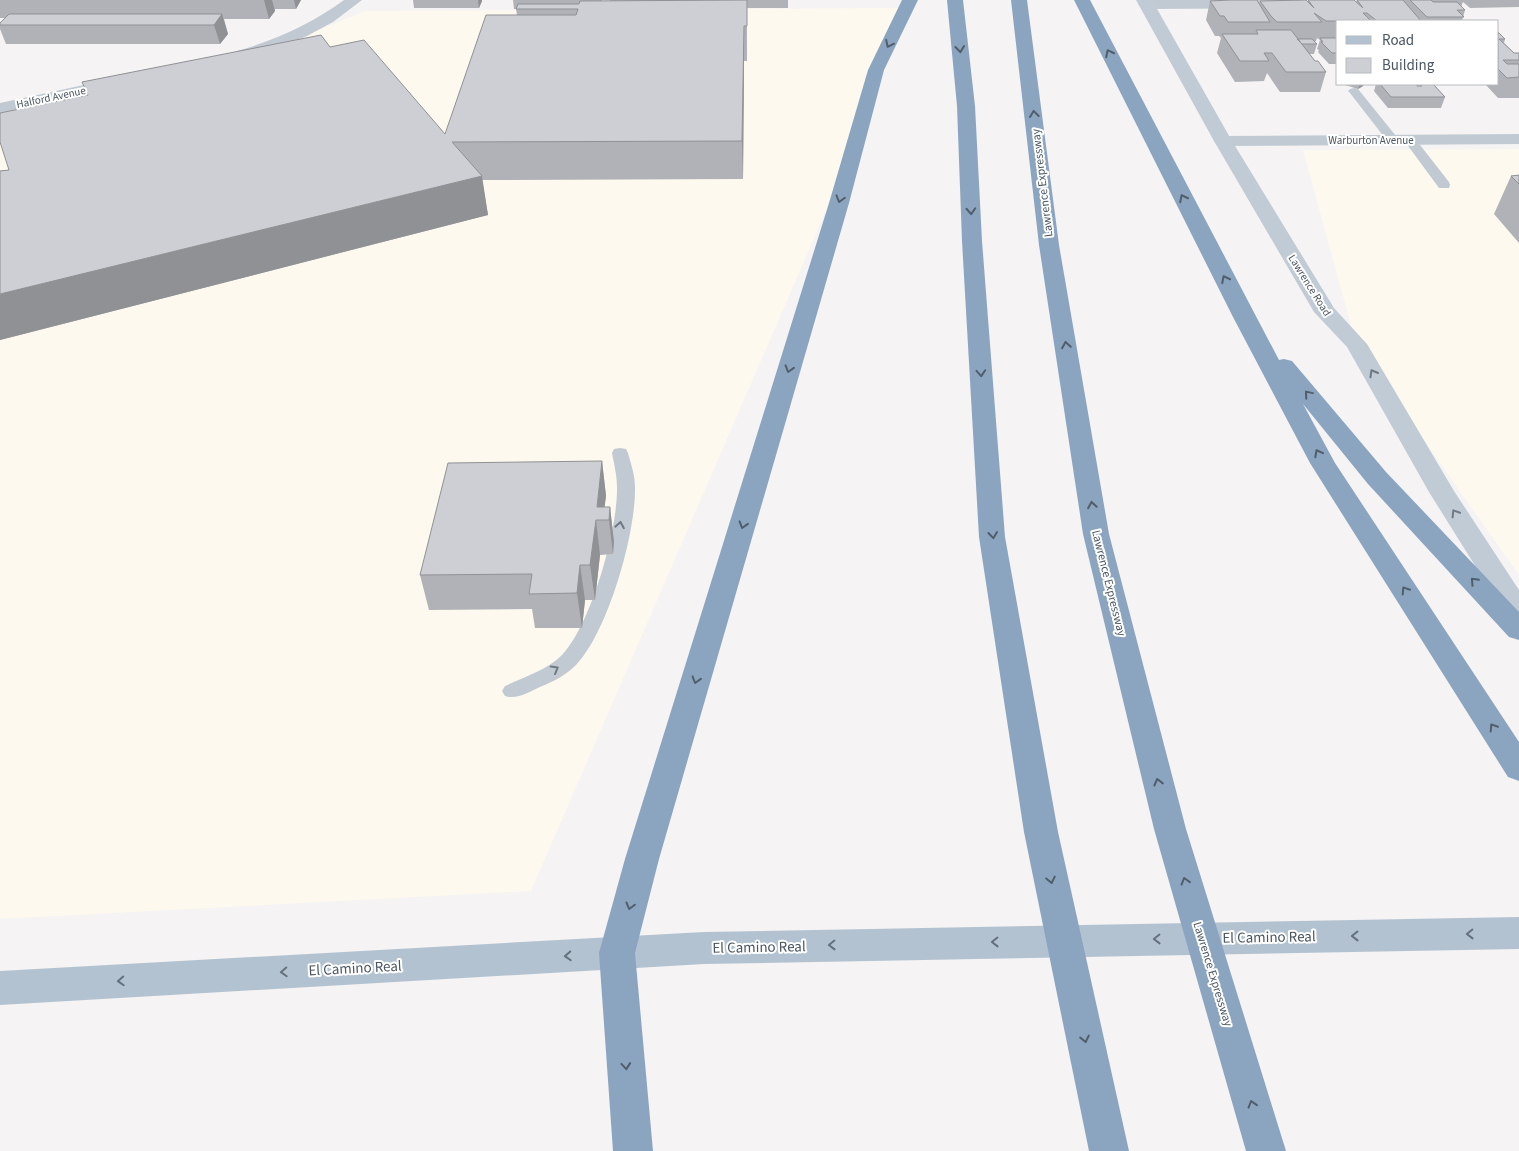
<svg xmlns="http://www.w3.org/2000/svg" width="1519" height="1151" font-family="'Source Sans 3',sans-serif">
	<rect width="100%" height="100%" fill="#f5f3f3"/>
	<path fill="#fdf9ef" d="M898,8L828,206L531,891L0,919V114L275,48L365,11Z
		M1519,149V575L1356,344L1303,150Z"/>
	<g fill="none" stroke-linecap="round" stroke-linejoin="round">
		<path fill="#c1cad2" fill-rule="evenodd" d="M1354,88L1358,89L1396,136L1398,139L1396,142H1388L1350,93L1348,91L1350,89Z
			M1409,135L1413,136L1449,182L1450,185L1449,188H1439L1403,139Z
			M620,448L626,449L628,453C631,464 635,475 635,487C636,533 608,632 576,665C566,675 553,682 540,687C529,692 517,700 505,696L502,691L505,686C524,677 547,670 562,655C591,625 618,529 617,487C617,475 614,464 612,453L614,449Z"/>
		<path fill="#c1cad2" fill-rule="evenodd" d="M344,0H362L333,22L307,36L279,48L243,59L237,57L235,54L237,51C276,40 311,24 344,0Z
			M1144,0H1302L1305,3L1302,6L1297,8L1146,9L1141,7L1138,4Z
			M121,77L127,78L129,82L127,86L0,113V103Z
			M1519,134V144L1223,146L1217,145L1214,141L1217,137L1223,136Z"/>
		<path fill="#c1cbd6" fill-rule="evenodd" d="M1136,0H1152L1232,141L1334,308L1367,344L1454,491L1519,590V623L1509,620L1429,492L1347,347L1314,312L1214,141Z"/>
		<path fill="#b3c2d1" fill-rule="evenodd" d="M1519,917V949L704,964L0,1005V971L704,932Z"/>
		<path fill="#8ba5c1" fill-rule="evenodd" d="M902,0H918L884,70L849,203L659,859L635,953L653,1151H613L599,953L625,859L829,203L868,70Z
			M947,0H963L975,106L982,241L1005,537L1058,832L1129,1151H1089L1024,832L979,537L962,241L957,106Z
			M1011,0H1027L1059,245L1109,534L1186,829L1286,1151H1246L1154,829L1083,534L1039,245Z
			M1074,0H1090L1279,360L1284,359L1292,361L1386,472L1519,612V640L1509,637L1368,484L1303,404L1335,463L1519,742V781L1508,777L1310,463L1233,317Z"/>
	</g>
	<path fill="#b0b2b7" d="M0,0H301L296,9H275V11L269,19H224L228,34L220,44H6L0,29V23L5,18H0Z
		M413,0H482V1L479,8H414Z
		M513,0H602V1H610V0H788V8H747V61H744L743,179L482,180L488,215L0,340V171L9,170L87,95L82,82L330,47L445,134L517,15L516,9H514Z
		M1308,0L1356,2L1357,0H1519V7L1470,8L1463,2L1461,7L1465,10L1462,21H1338V64H1329L1318,52L1319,50L1317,49L1320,40L1317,38L1316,41H1315L1317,44L1314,54H1309L1315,61L1326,72L1320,92H1280L1267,73L1264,81L1235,82L1217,53L1221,38L1219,36H1215L1206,20L1210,1L1259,5L1260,1L1308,2Z
		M1498,32L1505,39L1504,43L1514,53H1519V98H1498L1485,84H1498Z
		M1342,84H1364L1363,86L1358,89Z
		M1376,84H1433L1445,97L1441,108H1388L1374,91Z
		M1519,175V243L1494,214L1511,176Z
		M602,461L606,496L604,507H610L614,542L613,554L600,555L595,600H585L582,628H535L532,609L429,610L420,575Z"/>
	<path fill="#909195" d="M264,0H272L275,11L269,19Z
		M294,0H301L296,9Z
		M478,0H482V1L479,8Z
		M222,14L228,34L220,44L214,25Z
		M744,26V61L743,179L742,141Z
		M1360,84H1364L1363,86L1358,89Z
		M482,176L488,215L0,340V294Z
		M602,461L606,496L603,520L597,507Z
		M610,507L614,542L613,554L609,520Z
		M596,520L600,555L595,600L590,565Z
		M580,565L585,600L582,628L577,593Z"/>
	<path fill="#cdcfd5" stroke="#909195" d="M747,0V26H744L742,141L452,142L482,176L0,294V171L9,170L0,142V113L88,95L82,82L321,35L330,47L364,40L445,134L486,15H576L578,9H516L518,4H579L580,1Z
		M1230,0H1257L1270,22H1228L1224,16H1220L1210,1Z
		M1306,0L1314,8L1308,0H1354L1363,8L1357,0H1403L1421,21H1377L1367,13H1363L1371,21H1326L1314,13L1322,22H1277L1271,16L1260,1Z
		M1410,0H1431L1433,2H1457L1465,10H1457L1464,17H1427Z
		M9,14H222L214,25H0V23Z
		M1256,30H1291L1315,61H1318L1326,72H1286L1272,53H1264L1269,61H1240L1222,34H1258Z
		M1498,32L1505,39H1499L1514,53H1519V60H1503L1507,64H1519V77L1507,78L1498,69Z
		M1320,38H1338V53H1332L1321,42H1323Z
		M1297,39H1312L1317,44H1302Z
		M1380,84H1416L1417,86H1422L1420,84H1433L1445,97H1391Z
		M1519,175V184L1511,176Z
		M602,461L597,507H610L609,520H596L590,565H580L577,593L529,594L532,574L420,575L448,463Z"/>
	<defs><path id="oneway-chevron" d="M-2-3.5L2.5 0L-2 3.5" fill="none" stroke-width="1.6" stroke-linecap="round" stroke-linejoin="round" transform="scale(1.25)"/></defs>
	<g stroke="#505e6b">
		<use href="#oneway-chevron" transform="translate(889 44) rotate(116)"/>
		<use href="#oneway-chevron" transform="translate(960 49) rotate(84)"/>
		<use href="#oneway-chevron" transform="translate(1109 53) rotate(-117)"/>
		<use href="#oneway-chevron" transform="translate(1034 114) rotate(-97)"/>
		<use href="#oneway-chevron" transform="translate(1183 198) rotate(-117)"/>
		<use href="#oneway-chevron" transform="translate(840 199) rotate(106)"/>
		<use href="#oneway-chevron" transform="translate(971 211) rotate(87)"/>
		<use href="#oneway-chevron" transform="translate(1225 279) rotate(-117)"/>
		<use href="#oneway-chevron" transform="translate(1066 345) rotate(-99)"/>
		<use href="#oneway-chevron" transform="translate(789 369) rotate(107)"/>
		<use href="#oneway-chevron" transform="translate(981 373) rotate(86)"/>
		<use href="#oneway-chevron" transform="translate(1308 394) rotate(-130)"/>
		<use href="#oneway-chevron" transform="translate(1318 453) rotate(-118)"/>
		<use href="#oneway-chevron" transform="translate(1092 505) rotate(-99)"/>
		<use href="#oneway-chevron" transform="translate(743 525) rotate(107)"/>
		<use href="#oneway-chevron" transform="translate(993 535) rotate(84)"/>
		<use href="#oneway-chevron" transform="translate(1474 581) rotate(-133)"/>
		<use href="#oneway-chevron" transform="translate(1405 590) rotate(-123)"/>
		<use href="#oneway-chevron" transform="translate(696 680) rotate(107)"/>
		<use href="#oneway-chevron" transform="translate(1493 727) rotate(-123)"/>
		<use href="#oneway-chevron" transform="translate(1158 782) rotate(-104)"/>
		<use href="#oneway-chevron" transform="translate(1051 880) rotate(78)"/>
		<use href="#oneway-chevron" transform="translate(1185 881) rotate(-107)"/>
		<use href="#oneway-chevron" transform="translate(630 906) rotate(105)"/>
		<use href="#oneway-chevron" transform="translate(1085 1039) rotate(78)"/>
		<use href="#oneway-chevron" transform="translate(626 1066) rotate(85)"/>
		<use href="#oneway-chevron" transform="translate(1252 1104) rotate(-107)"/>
	</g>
	<g stroke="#6e7984">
		<use href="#oneway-chevron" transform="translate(1373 373) rotate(-120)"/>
		<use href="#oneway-chevron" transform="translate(1455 513) rotate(-122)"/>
	</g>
	<g stroke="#6e7983">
		<use href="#oneway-chevron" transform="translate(620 525) rotate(-80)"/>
		<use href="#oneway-chevron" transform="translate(555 669) rotate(-30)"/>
	</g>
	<g stroke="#64717d">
		<use href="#oneway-chevron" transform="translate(1470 934) rotate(179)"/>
		<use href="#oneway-chevron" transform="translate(1355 936) rotate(179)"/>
		<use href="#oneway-chevron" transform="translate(1157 939) rotate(179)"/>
		<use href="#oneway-chevron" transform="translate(995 942) rotate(179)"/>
		<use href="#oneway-chevron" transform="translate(832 945) rotate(179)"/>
		<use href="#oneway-chevron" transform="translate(568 956) rotate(177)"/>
		<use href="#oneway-chevron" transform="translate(284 972) rotate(177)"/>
		<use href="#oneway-chevron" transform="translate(121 981) rotate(177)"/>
	</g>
	<g text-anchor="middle" stroke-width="4" stroke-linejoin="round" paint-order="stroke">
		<g font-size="11" fill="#4a5661" stroke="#fff">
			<text transform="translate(51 97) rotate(-12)" y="4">Halford Avenue</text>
			<text x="1371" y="144">Warburton Avenue</text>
			<text transform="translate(1310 285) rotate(58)" y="4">Lawrence Road</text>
		</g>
		<g font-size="12" fill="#4a5661" stroke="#fff">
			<text transform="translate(1042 183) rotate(-97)" y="4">Lawrence Expressway</text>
			<text transform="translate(1109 583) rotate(76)" y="4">Lawrence Expressway</text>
			<text transform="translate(1213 974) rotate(73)" y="4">Lawrence Expressway</text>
		</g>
		<g font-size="15" fill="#4a5661" stroke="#fff">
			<text transform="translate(1269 937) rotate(-1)" y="5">El Camino Real</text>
			<text transform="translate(759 947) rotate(-1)" y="5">El Camino Real</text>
			<text transform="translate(355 968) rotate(-3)" y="5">El Camino Real</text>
		</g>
	</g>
	<rect x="1336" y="20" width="162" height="65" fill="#ffffff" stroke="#b7bbc0"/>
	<rect x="1346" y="36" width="25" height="8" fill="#b3c2d1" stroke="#b7bbc0"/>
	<text x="1382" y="45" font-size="15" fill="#4a5661">Road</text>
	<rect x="1346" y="58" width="25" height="15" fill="#cdcfd5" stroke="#b7bbc0"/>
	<text x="1382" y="70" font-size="15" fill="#4a5661">Building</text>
</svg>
